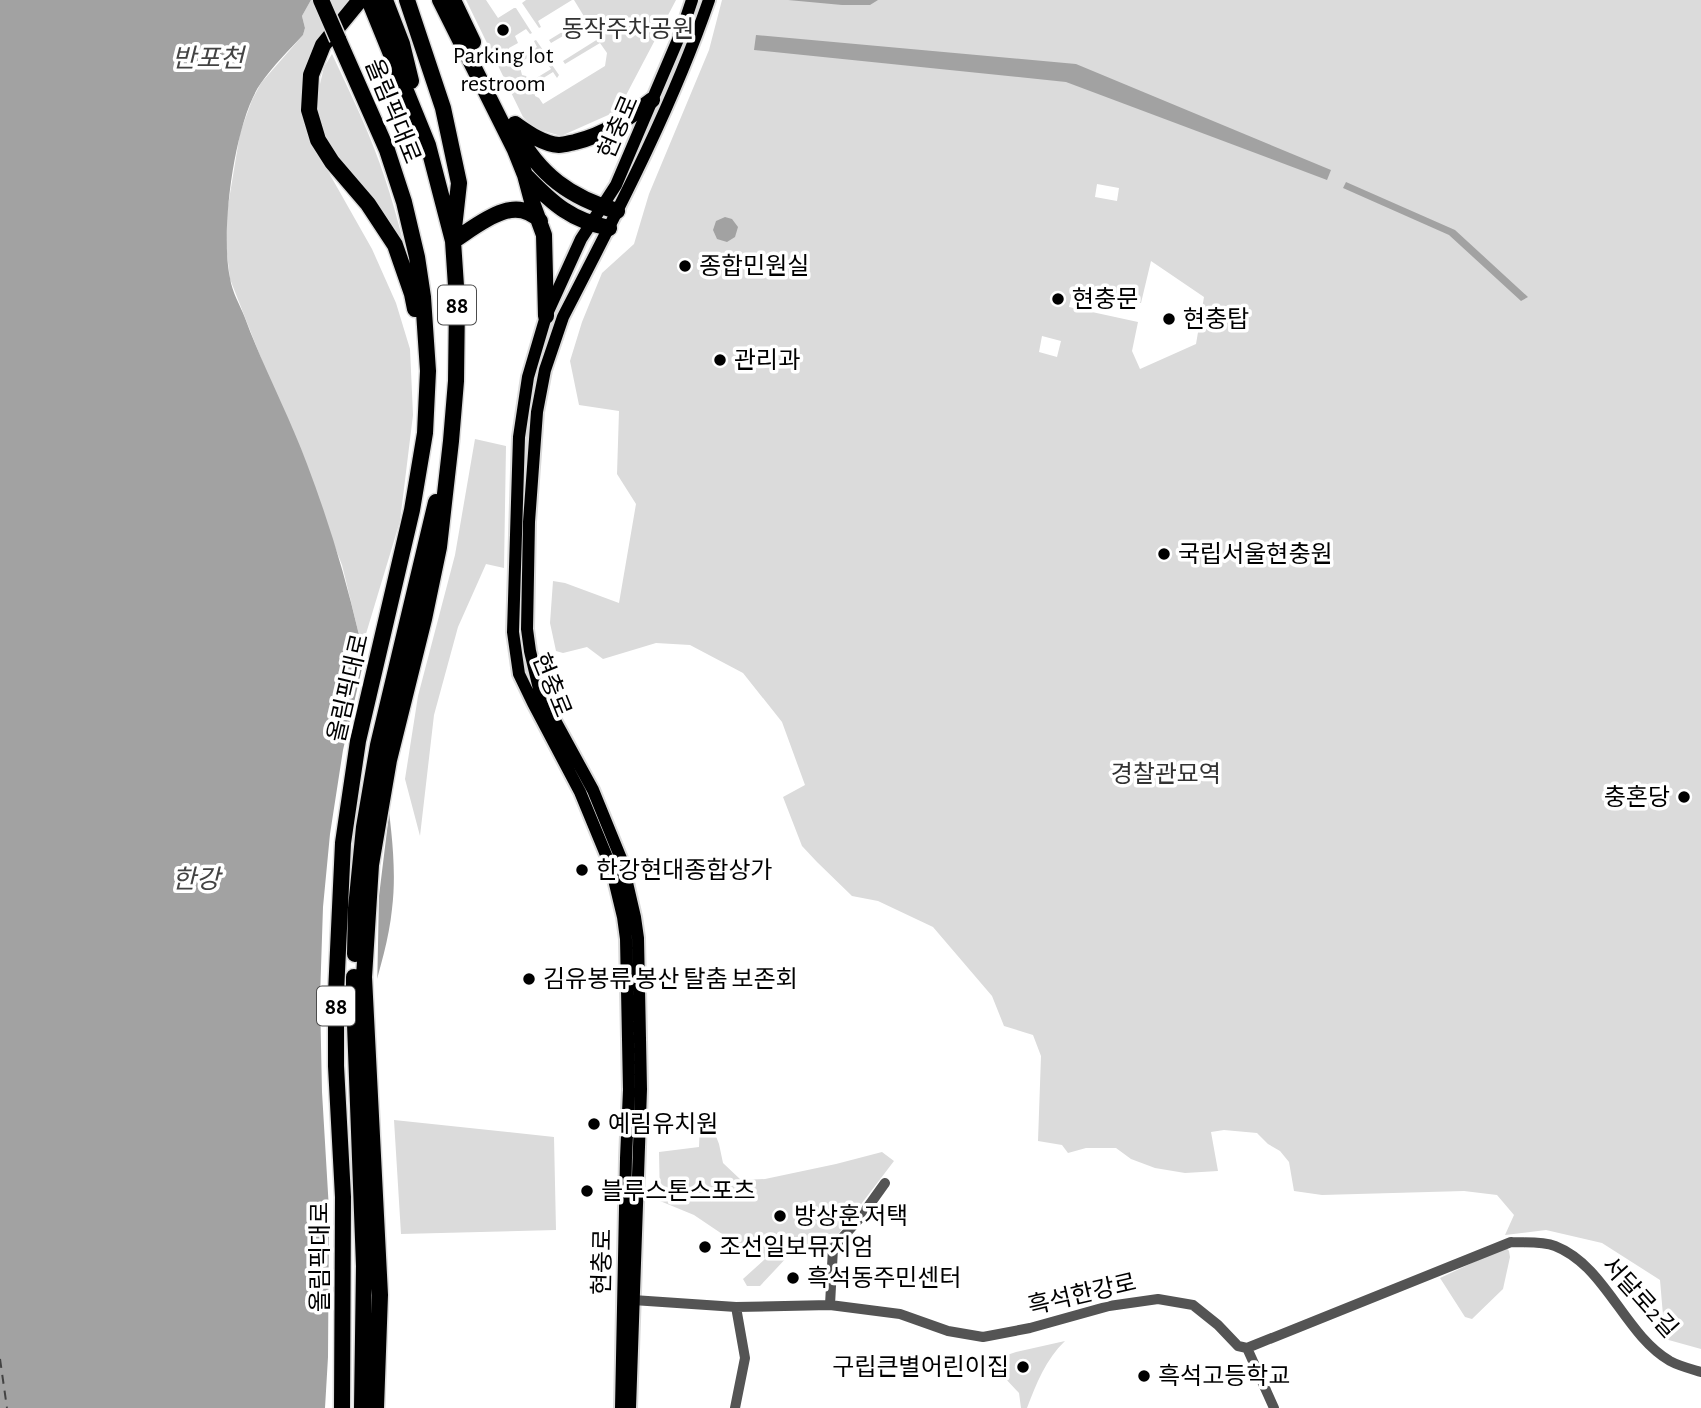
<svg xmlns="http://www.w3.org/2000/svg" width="1701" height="1408" font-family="'Alegreya Sans','Noto Sans KR',sans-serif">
	<rect width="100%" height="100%" fill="#fff"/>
	<path fill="#dbdbdb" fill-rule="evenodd" d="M311,0H352L310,62L301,89L307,126L316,150L372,249L396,303L410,349L413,415L400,521L362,647L342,565L230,279L226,245L227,212L240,133L252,100L261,83L303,35L305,28L302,16Z
		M466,0H486L498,18L514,8H516L532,33L530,34L526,29L515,36L518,43L509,48V53L513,55L517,60L537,47L534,41L536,40L545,53L543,56L539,51L519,63L522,75L526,76L530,82L551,69L547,63L550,62L559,75L557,78L553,72L532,85L535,92V96L539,98L543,104L605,66L607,53L600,43L565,64L563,61L598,39L587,22L551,43L549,40L585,18L574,0H676L624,99L615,112L561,136L534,128L523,117Z
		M526,0H572L538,21L541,27L539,28L522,3Z
		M722,0H1701V1349L1665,1339L1660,1280L1602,1243L1546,1230L1505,1235L1514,1215L1497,1195L1464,1191L1322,1195L1294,1191L1289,1162L1280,1151L1268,1144L1257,1133L1224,1130L1211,1132L1218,1171L1185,1173L1155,1168L1131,1159L1116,1148H1086L1068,1153L1062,1145L1038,1141L1041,1056L1033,1035L1004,1026L992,996L933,927L878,901L852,896L817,862L802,846L783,797L805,785L782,722L743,673L690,645L656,643L603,659L587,647L563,653L556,651L550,623L553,581L565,583L619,603L636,504L617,474L619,411L579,405L570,361L582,322L602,273L634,244L649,194L709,50ZM1097,184L1119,188L1117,201L1095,197ZM1151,261L1204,297L1196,344L1140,369L1132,351L1138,322L1069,307L1073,289L1141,303ZM1042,336L1061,341L1057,357L1039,352Z
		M332,54C344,80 357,106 368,133C386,176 399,221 409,267L325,138L316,101L324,67Z
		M475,439L506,446L504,568L486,564L458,627L434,715L420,836L405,779L418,696L455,555Z
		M394,1120L554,1137L556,1230L401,1234Z
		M700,1124L712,1126L719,1144L723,1163L741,1180L765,1179L836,1164L882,1152L894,1161L830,1245L806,1244L789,1255L760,1286H747L743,1279L765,1259L763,1255L734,1242L694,1215L660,1201L659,1152L699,1147Z
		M1506,1247L1509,1251L1510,1257L1503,1289L1472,1319L1465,1317L1440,1278Z
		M1065,1341C1046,1359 1036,1384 1027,1408H1021L1019,1393L989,1361L1016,1352Z"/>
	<path fill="#a2a2a2" d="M0,0H311L302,16L305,28L303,35C289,50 273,66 261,83C234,121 220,233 230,278C232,292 240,305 245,318C263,367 289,415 307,464C347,569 372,676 386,788C391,827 397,869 392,909C389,939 380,968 372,997L378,1408H0Z
		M788,0H878L870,5H842Z
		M756,35L1076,64L1331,170L1327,180L1066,82L754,50Z
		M1346,182L1455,230L1528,297L1521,301L1449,235L1343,188Z
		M725,217L732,219L738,227L735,237L727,242L717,239L713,230L716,221Z"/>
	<path fill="#fff" d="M366,651L382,729L391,798L379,896L377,993L369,1026L382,1408H325L328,1357L329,1210L322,1092L320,998L323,907L330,834L343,750Z"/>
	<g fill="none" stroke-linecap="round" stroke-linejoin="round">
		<path stroke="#434343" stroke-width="2" stroke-dasharray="9 7" stroke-linecap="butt" d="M0,1359L7,1408"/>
		<defs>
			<path id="major" d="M621,1408L626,1158L629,1090L626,939L623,917L611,867L580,792L533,703L519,674L513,632L519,437L528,377L546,316L581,239L616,185L682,30L692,0
				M630,1408L641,1089L638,938L635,917L622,861L593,790L540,693L530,651L527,629L529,522L537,412L545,370L563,317C616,214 671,110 709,0"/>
			<path id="highway" d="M360,0L323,45L311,75L309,110L318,140L332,162L368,204L395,245L412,294L415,309
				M369,0L428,145L453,241L457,301L456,381L451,441L439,547L424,619L389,760L371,865L364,977L380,1295L376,1408
				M385,0L402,44L411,81
				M407,0L443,108L459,183L454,228
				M440,0L515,150L525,175L533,205L544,235L546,316
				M453,0L473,42
				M338,39L387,150L404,202L417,257L423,297L428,371L425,433L412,510L358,741L343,843L336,993V1066L343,1197L342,1408
				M515,124C528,133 543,144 559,145C564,145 570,143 575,142C607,134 627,119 652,100
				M516,131C539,175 571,198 617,211
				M527,177C553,204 571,220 609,228
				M453,241C477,226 514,192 540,221
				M355,954L356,908L364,827L378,745L436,502
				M354,977V997L364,1266L362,1408"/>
		</defs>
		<use href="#major" stroke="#dbdbdb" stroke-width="16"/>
		<use href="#highway" stroke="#dbdbdb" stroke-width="19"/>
		<path stroke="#545454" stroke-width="10" d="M633,1300L736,1307L830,1305L900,1314L948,1331L983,1337L1030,1328L1109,1306L1158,1299L1193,1305L1218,1325L1238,1346L1247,1348L1511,1242C1524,1243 1542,1241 1555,1246C1606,1266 1624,1334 1670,1361C1679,1366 1691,1369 1701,1372
			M830,1305L833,1248L860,1218L885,1183
			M1247,1348L1274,1408
			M735,1408L745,1358L736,1307"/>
		<use href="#major" stroke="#000" stroke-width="12"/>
		<use href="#highway" stroke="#000" stroke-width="16"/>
		<defs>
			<path id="highway-bridge" d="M321,0L338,39"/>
		</defs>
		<use href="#highway-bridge" stroke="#dbdbdb" stroke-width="19" stroke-linecap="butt"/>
		<use href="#highway-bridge" stroke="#000" stroke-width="16"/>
	</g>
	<g fill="#000" stroke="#fff" stroke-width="2.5">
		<circle cx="503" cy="30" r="7"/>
		<circle cx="685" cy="266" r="7"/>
		<circle cx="1058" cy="299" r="7"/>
		<circle cx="1169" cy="319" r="7"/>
		<circle cx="720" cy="360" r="7"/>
		<circle cx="1164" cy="554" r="7"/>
		<circle cx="1684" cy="797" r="7"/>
		<circle cx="582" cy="870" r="7"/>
		<circle cx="529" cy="979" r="7"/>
		<circle cx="594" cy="1124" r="7"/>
		<circle cx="587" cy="1191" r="7"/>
		<circle cx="780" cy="1216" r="7"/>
		<circle cx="705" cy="1247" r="7"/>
		<circle cx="793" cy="1278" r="7"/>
		<circle cx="1023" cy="1367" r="7"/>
		<circle cx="1144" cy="1376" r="7"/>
	</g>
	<g text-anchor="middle" stroke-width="7" stroke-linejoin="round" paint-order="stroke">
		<g fill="#fff" stroke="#4c4c4c" stroke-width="2">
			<rect x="438" y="285.5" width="38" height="39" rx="5"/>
			<rect x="317" y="986.5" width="38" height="39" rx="5"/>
		</g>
		<g font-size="23" font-weight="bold" fill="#000">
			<text x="457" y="313">88</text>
			<text x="336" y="1014">88</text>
		</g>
		<g font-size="24" fill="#323232" stroke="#fff">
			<text x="628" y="37">동작주차공원</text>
			<text x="1166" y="782">경찰관묘역</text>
		</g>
		<g font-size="24" fill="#000" stroke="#fff" text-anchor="start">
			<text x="503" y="63" text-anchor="middle">Parking lot<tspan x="503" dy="28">restroom</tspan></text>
			<text x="699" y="274">종합민원실</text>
			<text x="1072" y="307">현충문</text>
			<text x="1183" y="327">현충탑</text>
			<text x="734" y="368">관리과</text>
			<text x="1178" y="562">국립서울현충원</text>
			<text x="1670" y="805" text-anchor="end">충혼당</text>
			<text x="596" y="878">한강현대종합상가</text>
			<text x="543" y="987">김유봉류 봉산 탈춤 보존회</text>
			<text x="608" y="1132">예림유치원</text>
			<text x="601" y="1199">블루스톤스포츠</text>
			<text x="794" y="1224">방상훈 저택</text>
			<text x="719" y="1255">조선일보뮤지엄</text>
			<text x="807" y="1286">흑석동주민센터</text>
			<text x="1009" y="1375" text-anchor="end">구립큰별어린이집</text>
			<text x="1158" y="1384">흑석고등학교</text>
		</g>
		<g font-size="24" fill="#000" stroke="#fff">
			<text transform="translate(393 111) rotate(68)" y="8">올림픽대로</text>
			<text transform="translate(618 127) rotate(-67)" y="8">현충로</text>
			<text transform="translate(552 685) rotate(68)" y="8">현충로</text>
			<text transform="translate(348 688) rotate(-77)" y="8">올림픽대로</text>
			<text transform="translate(320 1257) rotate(-90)" y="8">올림픽대로</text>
			<text transform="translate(602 1262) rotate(-89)" y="8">현충로</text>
			<text transform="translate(1082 1294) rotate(-13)" y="8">흑석한강로</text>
			<text transform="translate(1640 1297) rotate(48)" y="8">서달로2길</text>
		</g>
		<g font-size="26" font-style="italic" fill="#434343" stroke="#fff">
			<text x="208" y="67">반포천</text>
			<text x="196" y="888">한강</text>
		</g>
	</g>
</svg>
